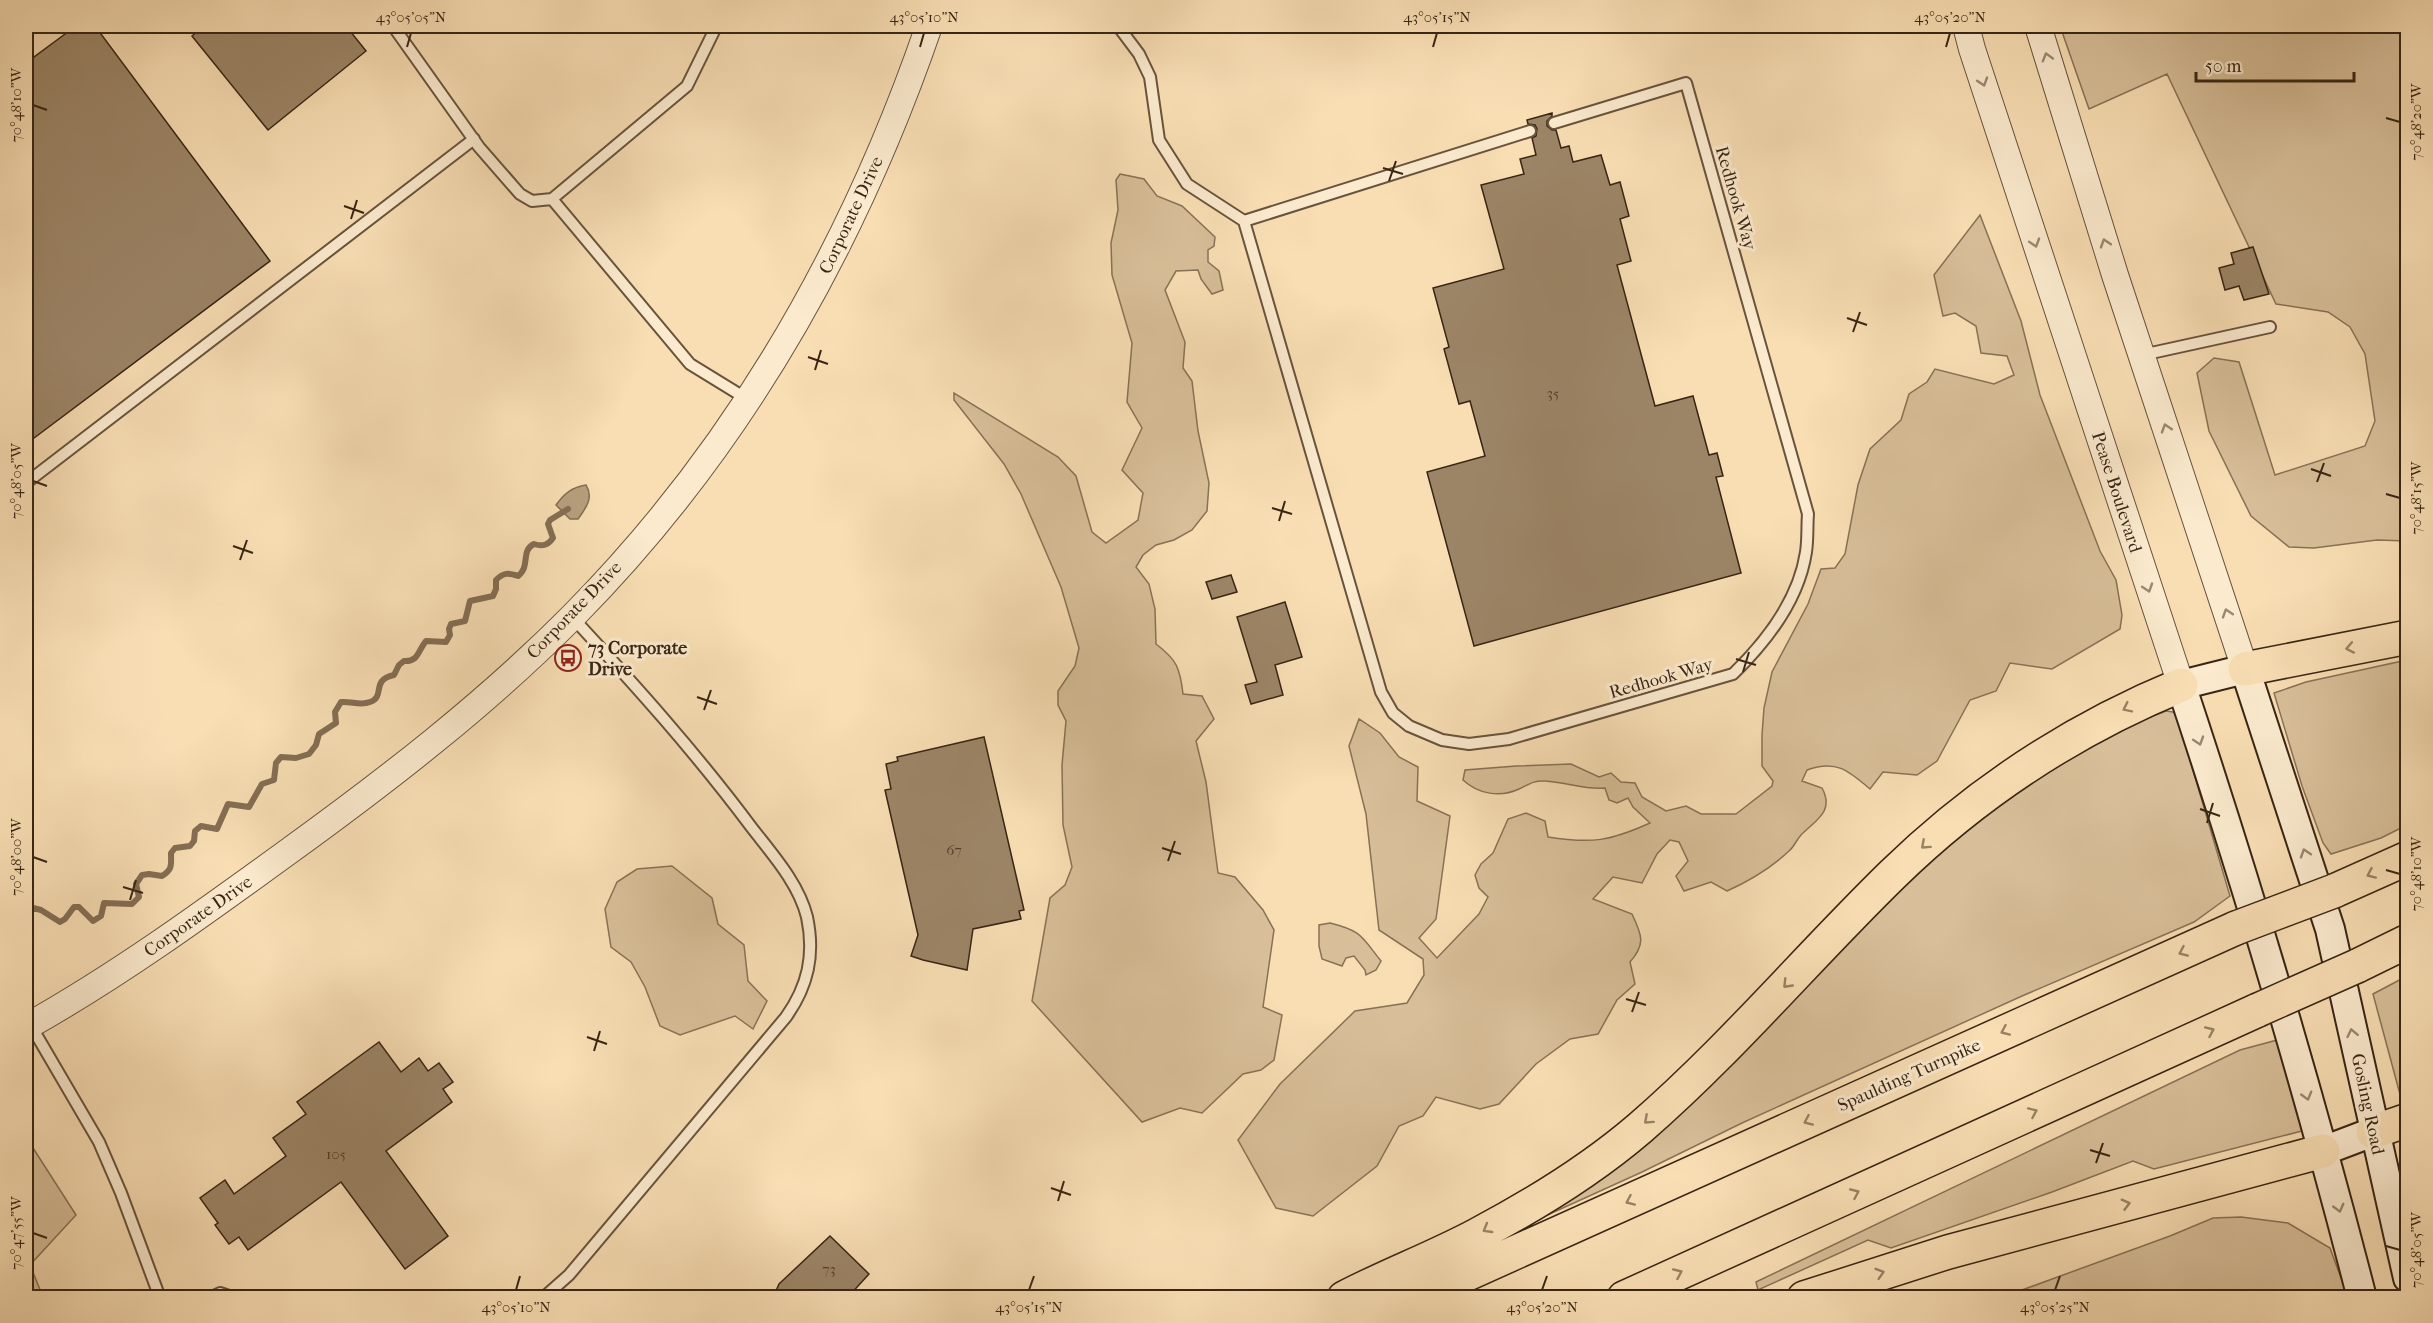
<svg xmlns="http://www.w3.org/2000/svg" width="2433" height="1323" font-family="'IM FELL French Canon',serif">
	<rect width="100%" height="100%" fill="#f9deb4"/>
	<filter id="stains"><feTurbulence type="fractalNoise" baseFrequency=".00333" numOctaves="4"/><feColorMatrix values="0 0 0 0 .2 0 0 0 0 .09 0 0 0 0 .02 0 0 0 .5 -.17"/></filter>
	<radialGradient id="worn" r=".72"><stop offset=".6" stop-color="#630" stop-opacity="0"/><stop offset="1" stop-color="#630" stop-opacity=".3"/></radialGradient>
	<path fill="#d8bf99" stroke="#887256" stroke-width="1.5" d="M2060,26H2407V541L2377,540L2314,548L2289,547L2251,516L2209,431L2197,373L2214,358L2239,362L2275,475L2365,446L2375,421L2365,354L2350,327L2328,312L2276,304L2167,74L2089,109Z
		M1120,174L1144,179L1157,196L1182,206L1215,237L1214,246L1208,250V262L1219,271L1223,290L1212,294L1201,279L1198,270L1176,271L1165,290L1185,342L1183,368L1192,381L1198,431L1209,483L1207,511L1192,530L1174,540L1156,545L1143,555L1136,567L1149,584L1155,609L1156,644C1177,660 1180,668 1183,694L1202,696L1214,719L1196,741L1206,782L1218,873L1235,877L1263,910L1274,930L1263,1007L1282,1015L1274,1060L1261,1070L1243,1074L1202,1113L1180,1108L1142,1122L1032,1001L1050,898L1065,885L1072,867L1063,825L1062,765L1066,721L1058,705V691L1075,666L1079,648L1061,587L1021,494L1004,464L954,400V393L1058,457L1076,476L1092,532L1106,543L1138,520L1143,493L1122,470L1142,428L1127,402L1132,343L1112,275L1111,243L1118,210L1116,180Z
		M1980,215L2021,321L2040,395L2100,551L2116,580L2122,615L2120,629L2052,669L2010,663L1996,691L1970,700L1937,761L1917,775L1883,772L1870,789C1849,771 1836,759 1807,770L1802,781L1822,788C1834,810 1818,819 1803,833C1797,838 1795,846 1789,851C1771,868 1749,881 1727,891L1711,882L1684,891L1676,876L1688,861L1679,842L1670,840L1657,854L1642,883L1613,877L1593,899L1632,914C1642,935 1646,944 1630,962L1635,984L1617,1000L1598,1034L1570,1039L1536,1064L1499,1104L1480,1109L1436,1097L1423,1116L1399,1126L1377,1166L1313,1216L1276,1208L1238,1140L1280,1084L1355,1011L1407,1003L1424,975L1423,959L1379,930L1366,814L1349,746L1359,719L1380,733L1399,757L1418,767L1417,801L1450,816L1436,919L1419,938L1437,958L1479,914L1488,897L1479,888L1475,875L1481,864L1493,853L1508,819L1526,813L1545,821L1548,837C1592,844 1610,841 1650,823L1633,807L1628,798L1617,803L1609,800L1605,788C1585,790 1566,782 1545,781C1534,780 1528,785 1519,789C1500,798 1478,794 1463,780L1465,770L1516,766L1571,764L1599,777L1611,773L1621,782L1635,783L1642,797L1666,811L1686,806L1701,814H1736L1772,786L1773,781L1762,766V735L1764,708L1772,672L1808,604L1821,569L1835,568L1845,554L1858,485L1870,449L1901,420L1909,394L1927,382L1935,369L1994,384L2014,375L2007,356L1981,353L1976,326L1955,313L1943,316L1934,275Z
		M2407,660V825L2381,838L2331,854L2323,843L2302,786L2274,693L2306,682Z
		M2166,711L2173,712L2177,716L2230,896L2194,922L2022,996L1742,1123L1642,1172L1532,1222L1930,856L2003,798L2064,760L2130,725Z
		M672,866L712,898L718,924L744,945L748,981L767,1001L753,1029L735,1016L680,1035L660,1026L645,987L631,962L611,947L605,909L617,882L637,869Z
		M1330,923C1362,931 1361,936 1381,961L1376,970L1366,975L1365,970L1354,956L1346,958L1342,966L1322,959L1319,946V925Z
		M2407,976V1096L2401,1098L2373,994Z
		M2281,1039L2302,1131L2154,1169L2133,1161L2052,1192L1891,1248L1868,1240L1758,1290L1756,1282L2240,1050Z
		M26,1137L76,1215L30,1265L43,1297H26Z
		M2241,1217L2288,1223L2330,1248L2348,1297L2000,1298L2170,1236L2213,1218Z"/>
	<path fill="#b79f7e" stroke="#846e54" stroke-width="1.5" d="M586,485C594,498 586,508 578,519H570L556,505C564,494 572,487 586,485Z"/>
	<g fill="none" stroke-linecap="round" stroke-linejoin="round">
		<path stroke="#846e54" stroke-width="6" d="M26,922L33,908L41,910L60,922L65,919L74,907H79L93,921L101,916L104,903L132,904L139,897L136,884L142,875L149,874L162,876C173,869 171,865 171,853L175,848L190,846L194,841L195,831L201,826L217,829L228,804L249,807L262,784L274,780L276,763L281,757L296,758L309,754L316,745L319,734L336,723L335,712L341,702C351,701 361,706 370,702C386,697 370,680 394,675L399,665L404,661C419,662 418,650 426,641L446,642L450,635L449,629L451,624L465,621L470,601L493,596L496,589V580C504,572 508,573 518,576C531,566 520,551 534,544C543,547 548,545 553,538L548,524L550,520L568,509"/>
	</g>
	<path fill="#9c8567" stroke="#382514" stroke-width="1.5" d="M76,26H95L270,261L26,444V63Z
		M204,26H346L366,51L268,130L192,36Z
		M1552,113V116L1547,121V126L1552,130H1556L1561,148L1569,146L1573,162L1601,155L1610,185L1620,182L1629,216L1620,219L1631,261L1617,265L1655,406L1693,396L1709,455L1717,453L1723,476L1716,477L1741,573L1474,646L1427,472L1485,456L1470,401L1459,404L1444,349L1449,347L1433,288L1504,269L1481,185L1524,174L1520,159L1536,155L1532,138L1536,136L1537,129L1535,125L1528,124L1527,120Z
		M2253,247L2269,294L2244,300L2239,286L2225,290L2219,268L2234,264L2231,253Z
		M1231,575L1237,592L1212,599L1206,582Z
		M1285,602L1302,657L1275,665L1283,695L1251,704L1245,685L1257,682L1237,617Z
		M984,737L1024,910L1019,911L1021,919L973,929L967,970L923,960L911,956L918,935L885,790L891,789L886,764L898,761L897,757Z
		M379,1042L401,1072L419,1058L428,1071L439,1063L453,1082L443,1089L452,1102L386,1151L448,1236L405,1269L341,1182L248,1250L239,1237L229,1244L215,1225L218,1223L200,1198L225,1180L234,1194L286,1156L273,1138L306,1114L297,1102Z
		M830,1236L869,1274L847,1298H773L779,1284Z"/>
	<g fill="none" stroke-linecap="round" stroke-linejoin="round">
		<defs>
			<path id="service" d="M393,26L479,147L520,194L532,201L552,199L687,86L714,31
				M1118,26L1139,54L1150,77L1159,140L1187,184L1244,221L1381,692L1393,713L1409,726L1442,740L1469,744L1509,739L1733,674C1766,642 1799,599 1806,552C1808,539 1807,526 1808,514L1686,83L1554,123
				M552,199L690,364L747,399
				M1244,221L1530,131
				M2142,355L2270,327
				M26,483L474,139
				M30,1024L99,1142L121,1193L160,1298
				M209,1298L220,1293L235,1298
				M543,1298L569,1275L786,1017C808,986 815,955 807,917C799,884 773,855 752,828C696,753 636,686 572,617"/>
			<path id="tertiary" d="M1966,26L1972,49L2181,685
				M2038,26L2115,275L2245,669
				M26,1027C117,976 201,915 285,854C386,781 486,704 574,615C739,448 853,247 929,26"/>
			<path id="secondary" d="M2323,1151L2373,1132
				M2362,1298C2309,1091 2248,887 2181,685L2245,669L2330,929L2408,1278"/>
			<path id="motorway" d="M2245,669L2408,637
				M2334,891L2408,858
				M2357,966L2408,941
				M2373,1132L2408,1120
				M1344,1298C1388,1275 1434,1258 1477,1235C1534,1205 1591,1170 1640,1128C1730,1050 1807,958 1892,875C1975,794 2074,729 2181,685
				M1414,1298L2236,928
				M1624,1298L2258,1010
				M1804,1298L1948,1252L2323,1151"/>
		</defs>
		<use href="#service" stroke="#68533c" stroke-width="14"/>
		<use href="#tertiary" stroke="#68533c" stroke-width="28"/>
		<use href="#secondary" stroke="#382514" stroke-width="32"/>
		<use href="#motorway" stroke="#382514" stroke-width="36"/>
		<use href="#service" stroke="#fbeace" stroke-width="10"/>
		<use href="#tertiary" stroke="#fbeace" stroke-width="26"/>
		<use href="#secondary" stroke="#fbeace" stroke-width="28"/>
		<use href="#motorway" stroke="#f9deb4" stroke-width="33"/>
		<defs>
			<path id="motorway-bridge" d="M2236,928L2334,891
				M2258,1010L2357,966"/>
		</defs>
		<use href="#motorway-bridge" stroke="#382514" stroke-width="36" stroke-linecap="butt"/>
		<use href="#motorway-bridge" stroke="#f9deb4" stroke-width="33"/>
	</g>
	<defs><path id="oneway-chevron" d="M-2-3.5L2.5 0L-2 3.5" fill="none" stroke-width="1.6" stroke-linecap="round" stroke-linejoin="round" transform="scale(1.5)"/></defs>
	<g stroke="#9a8871">
		<use href="#oneway-chevron" transform="translate(2047 57) rotate(-106)"/>
		<use href="#oneway-chevron" transform="translate(1983 82) rotate(72)"/>
		<use href="#oneway-chevron" transform="translate(2035 243) rotate(72)"/>
		<use href="#oneway-chevron" transform="translate(2105 243) rotate(-108)"/>
		<use href="#oneway-chevron" transform="translate(2166 428) rotate(-108)"/>
		<use href="#oneway-chevron" transform="translate(2148 588) rotate(72)"/>
		<use href="#oneway-chevron" transform="translate(2227 613) rotate(-108)"/>
		<use href="#oneway-chevron" transform="translate(2199 741) rotate(72)"/>
		<use href="#oneway-chevron" transform="translate(2305 853) rotate(-108)"/>
		<use href="#oneway-chevron" transform="translate(2352 1033) rotate(-102)"/>
		<use href="#oneway-chevron" transform="translate(2307 1096) rotate(74)"/>
		<use href="#oneway-chevron" transform="translate(2339 1208) rotate(75)"/>
	</g>
	<g stroke="#988264">
		<use href="#oneway-chevron" transform="translate(2350 648) rotate(169)"/>
		<use href="#oneway-chevron" transform="translate(2127 708) rotate(154)"/>
		<use href="#oneway-chevron" transform="translate(1925 845) rotate(138)"/>
		<use href="#oneway-chevron" transform="translate(2371 874) rotate(156)"/>
		<use href="#oneway-chevron" transform="translate(2183 952) rotate(156)"/>
		<use href="#oneway-chevron" transform="translate(1787 984) rotate(134)"/>
		<use href="#oneway-chevron" transform="translate(2005 1031) rotate(156)"/>
		<use href="#oneway-chevron" transform="translate(2210 1031) rotate(-24)"/>
		<use href="#oneway-chevron" transform="translate(2033 1112) rotate(-24)"/>
		<use href="#oneway-chevron" transform="translate(1648 1120) rotate(138)"/>
		<use href="#oneway-chevron" transform="translate(1808 1121) rotate(156)"/>
		<use href="#oneway-chevron" transform="translate(1855 1193) rotate(-24)"/>
		<use href="#oneway-chevron" transform="translate(1630 1201) rotate(156)"/>
		<use href="#oneway-chevron" transform="translate(2126 1204) rotate(-15)"/>
		<use href="#oneway-chevron" transform="translate(1487 1229) rotate(150)"/>
		<use href="#oneway-chevron" transform="translate(1678 1273) rotate(-24)"/>
		<use href="#oneway-chevron" transform="translate(1880 1273) rotate(-17)"/>
	</g>
	<path fill="none" stroke="#382514" stroke-width="2" d="M407,47L411,33M920,47L924,33M1433,47L1437,33M1946,47L1950,33M33,105L47,110M2386,118L2400,122M1383,168L1403,174M1389,181L1396,161M344,206L364,213M351,219L357,200M1847,318L1867,325M1853,332L1860,312M808,357L828,364M815,370L821,350M2311,469L2331,476M33,481L47,486M2317,482L2324,463M2386,494L2400,498M1272,508L1292,514M1279,521L1285,501M233,546L253,553M240,560L247,540M1736,659L1756,665M1743,672L1749,652M697,697L717,704M704,710L711,690M2200,809L2220,816M2207,823L2213,803M1162,848L1181,854M33,857L47,862M1168,861L1175,841M2386,870L2400,874M123,887L143,893M130,900L136,880M1626,999L1646,1005M1632,1012L1639,992M587,1037L607,1044M594,1051L600,1031M2090,1150L2110,1156M2096,1163L2103,1143M1051,1188L1071,1195M1058,1201L1064,1181M33,1233L47,1238M2386,1246L2400,1250M516,1290L520,1276M1029,1290L1034,1276M1542,1290L1547,1276M2055,1290L2060,1276"/>
	<defs>
		<symbol id="bus-ring" viewBox="-11 -11 22 22"><circle r="9.5" fill="#fbeace" stroke="#8f2418" stroke-width="1.5"/><path d="M-5-6H5V4H4V6H2V4H-2V6H-4V4H-5ZM-3.5-4V0h7V-4ZM-3.5 1.2v1.5H-2V1.2ZM2 1.2v1.5H3.5V1.2Z" fill="#8f2418"/></symbol>
	</defs>
	<g fill-rule="evenodd">
		<use href="#bus-ring" x="553" y="643" width="30" height="30"/>
	</g>
	<g text-anchor="middle" stroke-width="6" stroke-linejoin="round" paint-order="stroke">
		<g font-size="15" fill="#513d29">
			<text x="1553" y="398">35</text>
			<text x="954" y="855">67</text>
			<text x="336" y="1159">105</text>
			<text x="829" y="1274">73</text>
		</g>
		<g font-size="18" fill="#382514" stroke="#fbeace">
			<text transform="translate(1736 198) rotate(74)" y="6">Redhook Way</text>
			<text transform="translate(851 215) rotate(-65)" y="6">Corporate Drive</text>
			<text transform="translate(2117 492) rotate(72)" y="6">Pease Boulevard</text>
			<text transform="translate(574 610) rotate(-46)" y="6">Corporate Drive</text>
			<text transform="translate(1661 678) rotate(-16)" y="6">Redhook Way</text>
			<text transform="translate(198 916) rotate(-35)" y="6">Corporate Drive</text>
			<text transform="translate(1909 1075) rotate(-24)" y="6">Spaulding Turnpike</text>
			<text transform="translate(2368 1104) rotate(78)" y="6">Gosling Road</text>
		</g>
		<g font-size="18" font-weight="bold" fill="#382514" stroke="#fbeace" text-anchor="start">
			<text x="588" y="654">73 Corporate<tspan x="588" dy="21">Drive</tspan></text>
		</g>
	</g>
	<rect width="2433" height="1323" fill="none" stroke="#f9deb4" stroke-width="66"/>
	<path d="M2196 72v9h158v-9" fill="none" stroke="#382514" stroke-width="3"/>
	<text x="2205" y="72" font-size="18" fill="#382514" stroke="#fbeace" stroke-width="4.5" paint-order="stroke">50 m</text>
	<rect x="33" y="33" width="2367" height="1257" fill="none" stroke="#382514" stroke-width="2"/>
	<g font-size="15" text-anchor="middle" fill="#382514">
		<text x="411" y="22">43°05'05"N</text>
		<text x="924" y="22">43°05'10"N</text>
		<text x="1437" y="22">43°05'15"N</text>
		<text x="1950" y="22">43°05'20"N</text>
		<text transform="translate(16 105) rotate(-90)" y="5">70°48'10"W</text>
		<text transform="translate(2416 122) rotate(-90)" y="5">70°48'20"W</text>
		<text transform="translate(16 481) rotate(-90)" y="5">70°48'05"W</text>
		<text transform="translate(2416 498) rotate(-90)" y="5">70°48'15"W</text>
		<text transform="translate(16 857) rotate(-90)" y="5">70°48'00"W</text>
		<text transform="translate(2416 874) rotate(-90)" y="5">70°48'10"W</text>
		<text transform="translate(16 1233) rotate(-90)" y="5">70°47'55"W</text>
		<text transform="translate(2416 1250) rotate(-90)" y="5">70°48'05"W</text>
		<text x="516" y="1312">43°05'10"N</text>
		<text x="1029" y="1312">43°05'15"N</text>
		<text x="1542" y="1312">43°05'20"N</text>
		<text x="2055" y="1312">43°05'25"N</text>
	</g>
	<rect width="100%" height="100%" filter="url(#stains)"/>
	<rect width="100%" height="100%" fill="url(#worn)"/>
</svg>
